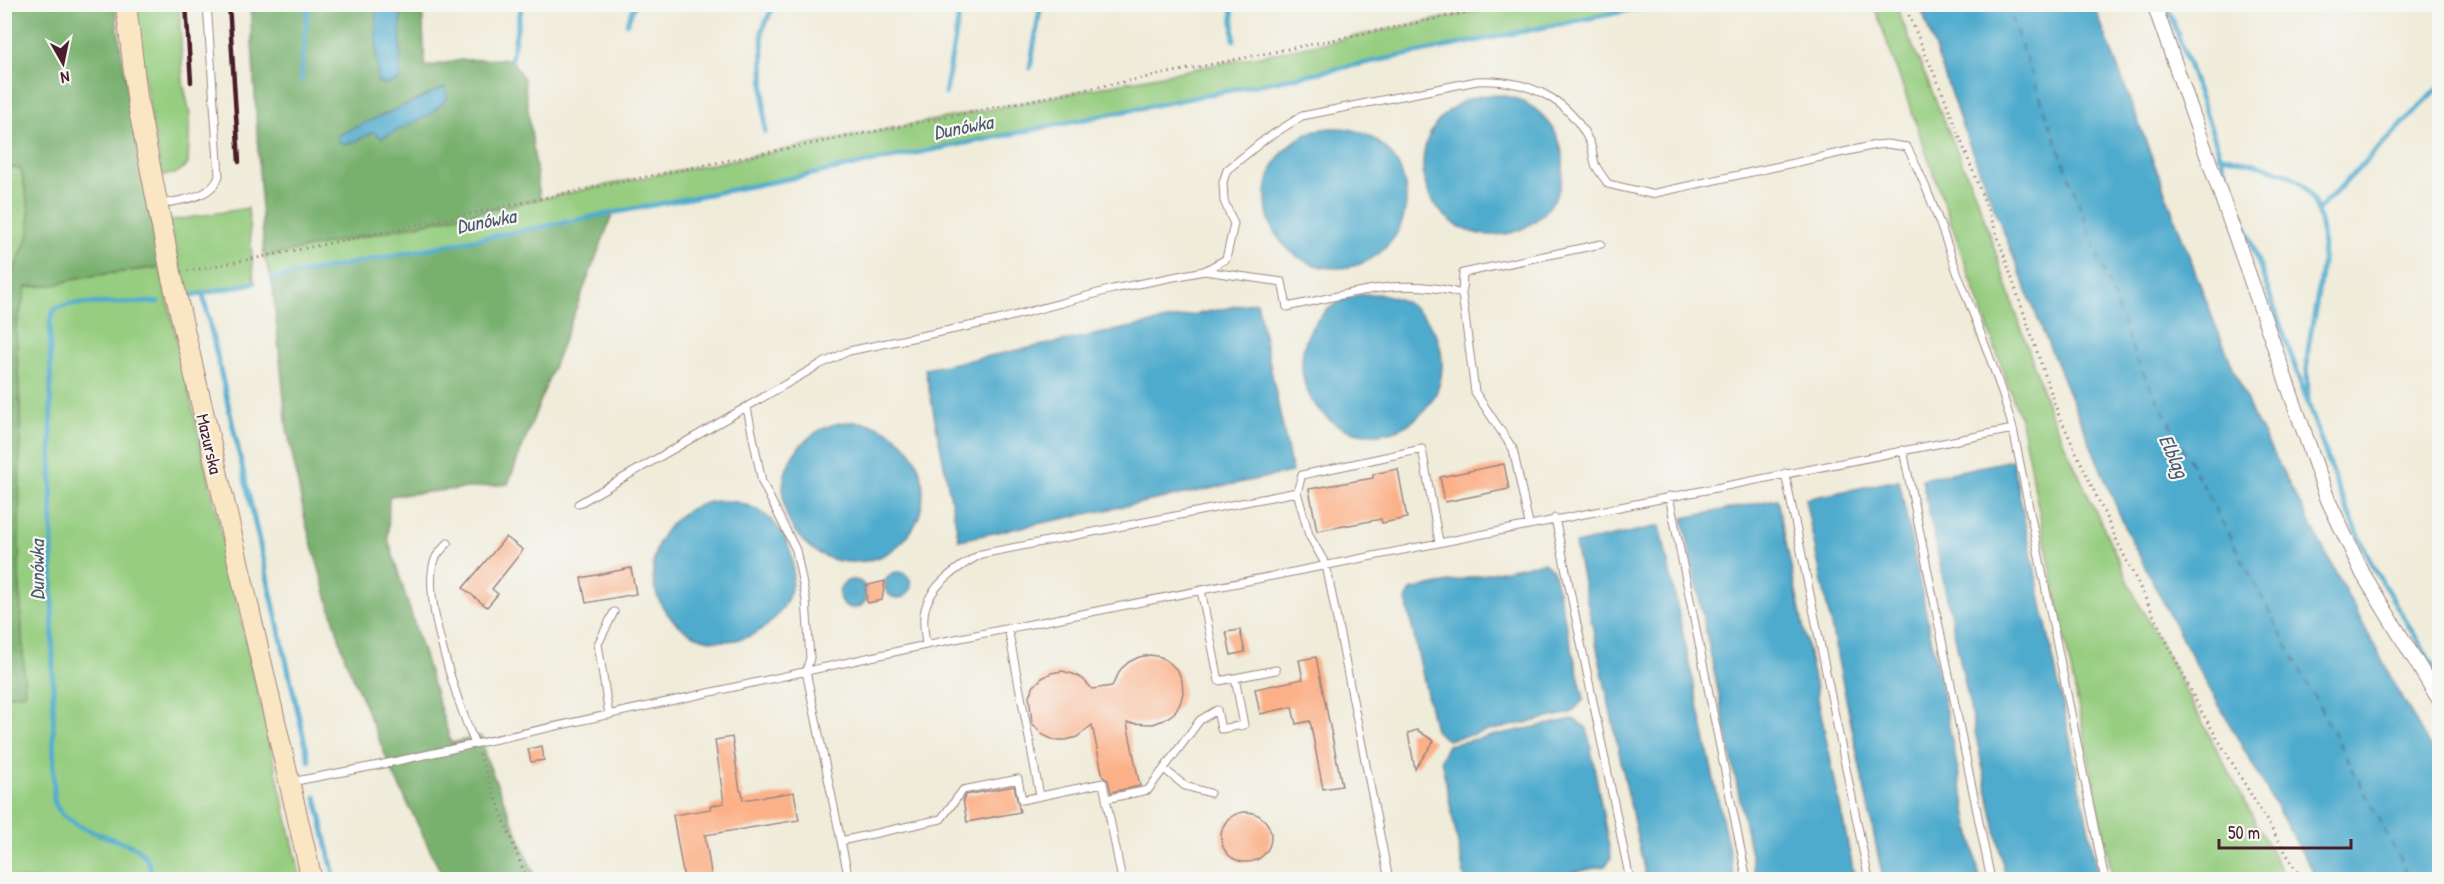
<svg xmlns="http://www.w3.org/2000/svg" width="2444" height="884" font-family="'Patrick Hand',sans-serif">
	<rect width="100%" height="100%" fill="#f6f6f2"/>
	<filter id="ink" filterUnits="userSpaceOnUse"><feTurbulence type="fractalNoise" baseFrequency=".0167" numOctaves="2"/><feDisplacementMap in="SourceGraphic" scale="12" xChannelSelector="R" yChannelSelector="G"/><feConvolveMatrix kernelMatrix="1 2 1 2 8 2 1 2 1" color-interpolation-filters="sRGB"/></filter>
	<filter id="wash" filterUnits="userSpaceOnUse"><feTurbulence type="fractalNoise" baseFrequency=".008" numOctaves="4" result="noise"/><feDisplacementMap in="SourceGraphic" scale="24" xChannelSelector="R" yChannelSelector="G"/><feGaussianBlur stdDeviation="1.35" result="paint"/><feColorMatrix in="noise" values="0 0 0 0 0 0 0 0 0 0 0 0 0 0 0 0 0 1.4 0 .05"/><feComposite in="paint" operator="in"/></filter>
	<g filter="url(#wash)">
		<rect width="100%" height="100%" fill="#f0ecda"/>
		<path fill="#96cd80" stroke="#707656" stroke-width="1.5" d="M135,5H179L183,82L190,115L188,164L175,174L162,175L146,90Z
			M1507,5H1660L777,181L272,279L264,257L631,180L1269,54Z
			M1874,5H1894L1898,11L1978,201L2050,413L2136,598L2286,879H2113L2021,421Z
			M5,167L21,169L29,209V235L5,290Z
			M248,208L254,283L186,297L169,221Z
			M160,267L301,879H5L4,696L25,693L19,573L20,408L16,329L26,287L54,285L82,277Z"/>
		<path fill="#78b06e" stroke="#61684c" stroke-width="1.5" d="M5,5H115L122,57L160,267L82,277L54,285L26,287L16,329L20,408L19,573L25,693L5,696V290L29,235V209L21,169L5,167Z
			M250,5H422L425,67L461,60L511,59L524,79L540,199L264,257Z
			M613,213L508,484L389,496L388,539L451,743L481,736L485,755L536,879H444L392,771L345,658L306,524L287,429L272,279Z"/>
		<path fill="#4fabcd" stroke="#4c657c" stroke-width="1.5" d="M376,5H401L400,80L385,85L377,81Z
			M1920,5H2094L2215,324L2252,413L2393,681L2439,763V879H2317L2189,652L2128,534L2039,322L1961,123Z
			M445,87L448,98L430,115L382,138L373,132L356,141L344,144L338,140V135Z
			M1423 165a70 70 0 1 1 140 0a70 70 0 1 1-140 0Z
			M1266 198a70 70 0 1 1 140 0a70 70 0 1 1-140 0Z
			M1302 364a70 70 0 1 1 140 0a70 70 0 1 1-140 0Z
			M1257,302L1292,472L959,540L925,369Z
			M783 492a70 70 0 1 1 140 0a70 70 0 1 1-140 0Z
			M2012,460L2099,879H2006L1922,479Z
			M1899,480L1980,879H1883L1805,499Z
			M1777,499L1855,879H1756L1683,518Z
			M653 571a70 70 0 1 1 140 0a70 70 0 1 1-140 0Z
			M1660,526L1735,879H1646L1575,544Z
			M1544,562L1553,570L1584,699L1571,713L1447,740L1435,730L1406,600L1411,590Z
			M885 585a13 13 0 1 1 26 0a13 13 0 1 1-26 0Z
			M839 594a14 14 0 1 1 28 0a14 14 0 1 1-28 0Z
			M1573,719L1587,728L1611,858L1605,866L1540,879H1465L1441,759L1448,745Z"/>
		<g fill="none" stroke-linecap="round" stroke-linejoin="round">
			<path stroke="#4fabcd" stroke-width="5" d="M1232,4L1234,40
				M2167,4L2340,494L2373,567L2440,677
				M627,23L635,4
				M511,59L522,4
				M1030,68L1041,4
				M301,80L308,4
				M945,94L961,4
				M765,132L762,31L774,4
				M2219,155C2241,161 2290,169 2304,186C2340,232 2314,300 2308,351C2306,367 2308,385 2308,401
				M2317,211L2440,86
				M272,279L777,181L1660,4
				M203,294L309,761
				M186,297L254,283
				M316,797L335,880
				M153,880C150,866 148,857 137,848C110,835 66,831 54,801L50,321L55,309L69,304L158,302"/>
			<path stroke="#4c576c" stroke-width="1.5" stroke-dasharray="8 6" stroke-linecap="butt" d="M2006,4L2136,359L2411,880"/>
		</g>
		<g id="blocks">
			<path fill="#fcb087" d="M1504,464L1509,489L1445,502L1440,477Z
				M1398,469L1407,518L1382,523L1381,519L1317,531L1309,489L1373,478V474Z
				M506,537L523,550L492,589L498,594L487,607L463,588Z
				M631,568L636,594L586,603L581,578Z
				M885,581L882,600L867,603L865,586Z
				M1240,630L1245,652L1231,655L1226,632Z
				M1150,655L1161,657L1170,663L1178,671L1182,681L1183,693L1180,704L1174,713L1164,720L1153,724L1127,723L1140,786L1111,792L1108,780L1103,777L1092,725L1077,737L1066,740H1054L1043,735L1032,723L1029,695L1034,686L1042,678L1051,673L1062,671L1073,674L1083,679L1092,689L1112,686L1121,669L1129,662L1139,657Z
				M1316,657L1342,786L1323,789L1310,721L1296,724L1292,707L1260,714L1255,689L1303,679L1299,660Z
				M1417,730L1434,741L1415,769L1408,733Z
				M732,737L740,791H742L743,800L794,792L799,820L705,835L712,879H684L673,815L711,809L710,806L724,803L715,740Z
				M542,746L544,760L531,762L528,749Z
				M1014,786L1020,812L967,822L963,800L966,795Z
				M1221 837a25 25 0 1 1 50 0a25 25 0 1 1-50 0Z"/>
		</g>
	</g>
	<g filter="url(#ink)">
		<use href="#blocks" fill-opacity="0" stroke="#9d8682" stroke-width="1.5"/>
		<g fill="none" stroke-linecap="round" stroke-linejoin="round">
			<defs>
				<path id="service" d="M161,204C181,200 212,198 219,176L207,4
					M1204,271L1282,282L1287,307C1347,295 1401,275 1462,294L1475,392L1513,449L1529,524
					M1462,294L1463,273L1601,244
					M747,408L762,482L796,550L806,600L810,658L806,671L849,880
					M1903,450L1991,880
					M1785,473L1869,880
					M1297,492L1302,475L1422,449L1439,542
					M1669,496L1747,880
					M578,504L819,365L849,351L998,320L1113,289L1204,271L1226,259L1234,224L1224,201L1223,182L1227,170L1264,140L1302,116L1477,81C1524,79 1568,96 1589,141C1593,148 1593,157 1595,164C1598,171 1604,178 1608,184L1651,194L1876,145L1887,144L1907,147C1928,187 1942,230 1957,272C1977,324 1998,375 2013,429L2105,880
					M1555,518L1630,880
					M448,543C444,547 439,552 436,557C418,592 460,708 475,744
					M1201,590L1219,681L1276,670
					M1008,628L1040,796
					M926,645C925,636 923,625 924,616C926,587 958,567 981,554L1297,492L1309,535L1326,565L1389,880
					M609,715L598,644L614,612
					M1164,769L1185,786L1210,793
					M291,782L379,765L935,643L2013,429
					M1106,799L1148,790L1200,720L1217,710L1221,729L1244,725L1235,678
					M841,841L941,819L963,790L1018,779L1022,800L1103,783L1122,880"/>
				<path id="minor" d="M2154,4L2328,500L2363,574L2440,701"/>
				<path id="secondary" d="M126,4L138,105L171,273L312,880"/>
			</defs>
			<use href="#service" stroke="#9d8682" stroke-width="9"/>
			<use href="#minor" stroke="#9d8682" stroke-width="16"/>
			<use href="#secondary" stroke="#9d8682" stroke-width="22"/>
			<path stroke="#9d8682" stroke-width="3" stroke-dasharray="1.5 4.5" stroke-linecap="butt" d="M1904,4L1945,99L1994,226L2058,413L2118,543L2200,709L2302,880
				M187,271C336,244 483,210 631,180C923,121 1215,65 1507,4
				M479,754L527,880"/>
			<use href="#service" stroke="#fff" stroke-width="7"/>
			<use href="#minor" stroke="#fff" stroke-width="14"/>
			<use href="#secondary" stroke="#fbe6c4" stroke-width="20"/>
			<path stroke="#4a1f2b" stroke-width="4.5" d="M186,4L191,82
				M229,4L239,162"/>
		</g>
	</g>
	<g text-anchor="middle" stroke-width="4.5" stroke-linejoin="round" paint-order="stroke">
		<g font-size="18" fill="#4a1f2b" stroke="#f6f6f2">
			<text transform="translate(209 444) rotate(77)" y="6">Mazurska</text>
		</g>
		<g font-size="20" font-style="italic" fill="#4c576c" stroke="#f6f6f2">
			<text transform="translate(963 127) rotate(-11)" y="7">Dunówka</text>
			<text transform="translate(486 221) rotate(-11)" y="7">Dunówka</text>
			<text transform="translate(2174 456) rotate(66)" y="7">Elbląg</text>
			<text transform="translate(37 570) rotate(-90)" y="7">Dunówka</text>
		</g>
	</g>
	<rect width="2444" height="884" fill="none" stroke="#f6f6f2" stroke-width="24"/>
	<g transform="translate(63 63) rotate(171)" stroke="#f6f6f2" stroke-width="4.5" paint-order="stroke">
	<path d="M0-4.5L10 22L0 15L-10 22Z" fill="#4a1f2b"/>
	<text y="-9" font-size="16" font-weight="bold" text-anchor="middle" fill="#4a1f2b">N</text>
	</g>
	<path d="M2219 839v9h132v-9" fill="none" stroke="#4a1f2b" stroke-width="3"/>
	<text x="2228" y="839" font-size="18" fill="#4a1f2b" stroke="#f6f6f2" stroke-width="4.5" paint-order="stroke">50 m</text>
</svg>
